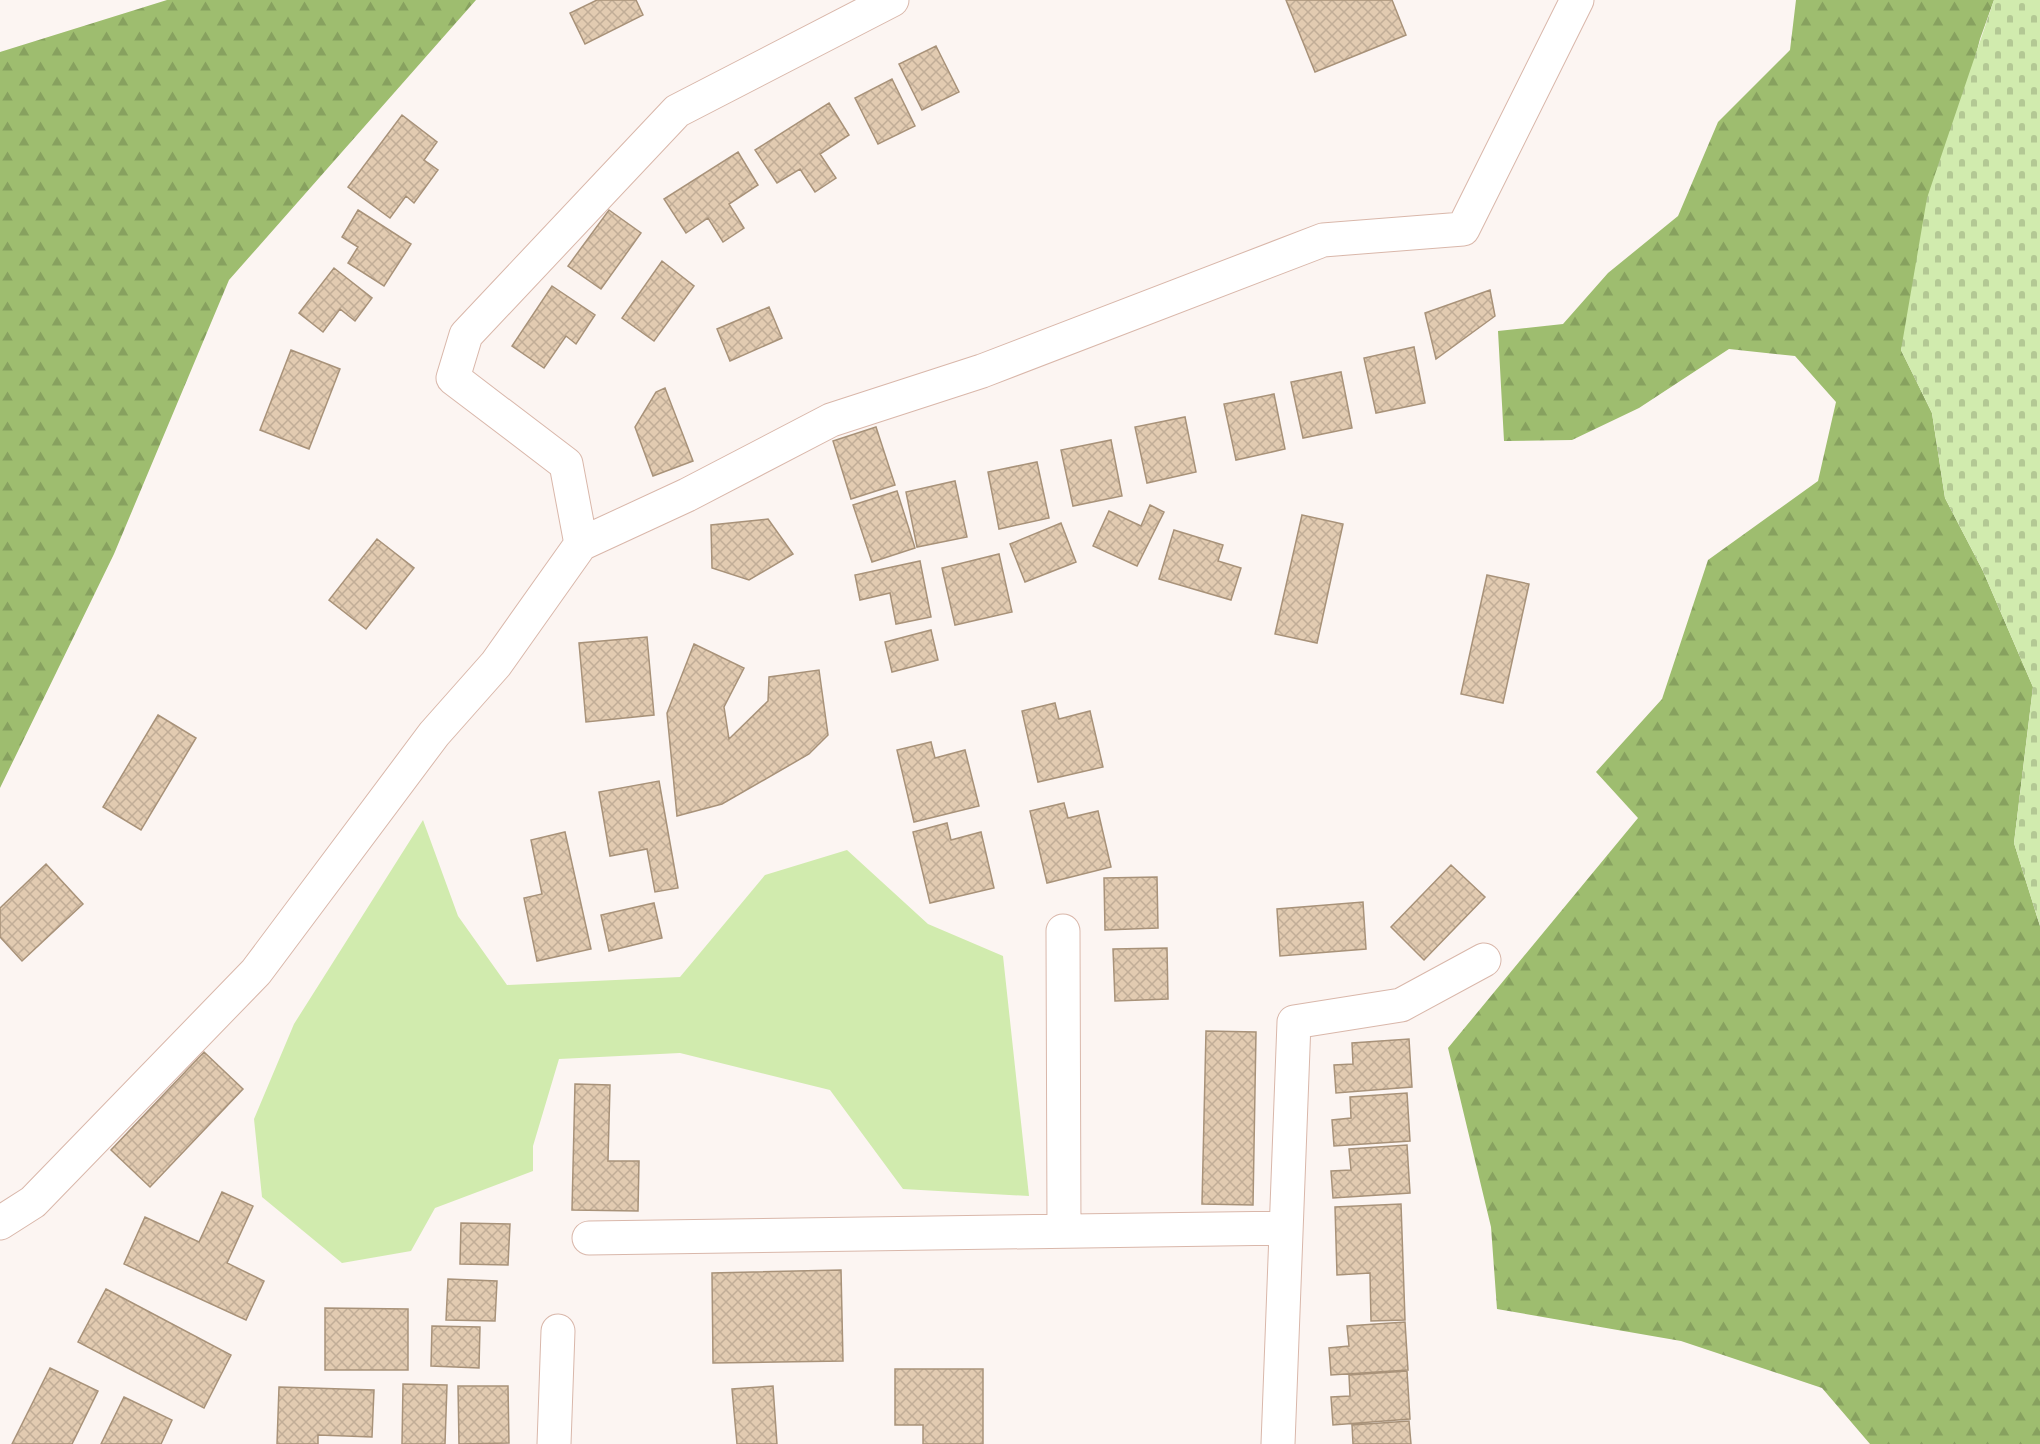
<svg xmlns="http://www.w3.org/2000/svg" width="2040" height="1444" font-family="Ubuntu,sans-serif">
	<defs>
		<pattern id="forest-firs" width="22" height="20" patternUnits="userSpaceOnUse" patternTransform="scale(1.5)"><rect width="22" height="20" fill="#9ebd6f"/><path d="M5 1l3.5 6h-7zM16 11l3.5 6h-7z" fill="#87a15f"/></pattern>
		<pattern id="cemetery-stones" width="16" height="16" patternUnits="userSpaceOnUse" patternTransform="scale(1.5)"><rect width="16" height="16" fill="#d1ebae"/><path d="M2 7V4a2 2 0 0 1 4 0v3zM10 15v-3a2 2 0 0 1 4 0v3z" fill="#b3c894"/></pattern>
		<pattern id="building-cross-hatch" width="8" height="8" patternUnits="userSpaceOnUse" patternTransform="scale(1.5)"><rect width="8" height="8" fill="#e2cbb1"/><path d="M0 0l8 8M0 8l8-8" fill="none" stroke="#c1ad97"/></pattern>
	</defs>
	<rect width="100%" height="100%" fill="#fcf5f2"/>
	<path fill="#d1ebae" d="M423,820L458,916L507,985L680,977L765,875L847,850L928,924L1003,956L1029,1196L903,1189L830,1090L680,1053L559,1059L533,1146V1171L435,1208L411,1251L342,1263L262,1197L254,1119L294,1024Z"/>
	<path fill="url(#forest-firs)" d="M167,0H476L229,280L114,554L0,788V52Z
		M1796,0H1994L1980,39L1901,350L1932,413L1945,498L1983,571L2033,687L2014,843L2040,926V1444H1870L1822,1388L1681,1341L1497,1309L1491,1227L1448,1048L1638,818L1596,772L1662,699L1708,560L1818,481L1836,402L1795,356L1729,349L1639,408L1572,440L1504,441L1498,331L1563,324L1608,273L1678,216L1718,122L1790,50Z"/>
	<path fill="url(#cemetery-stones)" d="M1994,0H2040V926L2014,843L2033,687L1983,571L1945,498L1932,413L1901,350L1927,198Z"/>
	<path fill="url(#building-cross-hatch)" stroke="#a89279" stroke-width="1.5" d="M597,0H636L643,15L585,44L570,13Z
		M1286,0H1392L1406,35L1315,72Z
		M936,46L959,92L922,110L899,64Z
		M892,79L915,126L878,144L855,98Z
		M829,103L849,135L820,154L836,178L815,192L800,169L777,183L755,150Z
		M402,115L437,142L424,160L438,170L414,203L406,196L390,218L348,187Z
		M738,152L758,185L729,204L744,228L723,242L708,218L686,233L664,199Z
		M358,210L411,244L384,286L348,263L358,247L342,237Z
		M609,210L641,233L601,289L568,266Z
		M662,261L694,286L654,341L622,318Z
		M334,268L372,298L355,321L340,309L323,332L299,313Z
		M552,286L595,315L576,344L566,336L544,368L512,346Z
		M1490,290L1495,316L1436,359L1425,313Z
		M769,307L782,338L730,361L717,329Z
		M1414,347L1425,403L1376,413L1364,358Z
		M291,350L340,369L309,449L260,430Z
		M1341,372L1352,428L1303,438L1291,382Z
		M665,388L693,461L653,476L635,427L656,392Z
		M1274,394L1285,449L1236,460L1224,404Z
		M1185,417L1196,472L1147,483L1135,427Z
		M876,427L895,485L851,499L833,441Z
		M1111,440L1122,496L1073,506L1061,450Z
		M1037,462L1049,518L999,529L988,472Z
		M955,481L967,537L917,547L906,492Z
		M897,491L915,548L872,562L853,505Z
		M1150,505L1164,512L1137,566L1093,546L1109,511L1141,526Z
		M1302,515L1343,524L1317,643L1275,634Z
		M768,519L793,554L749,580L712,568L711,525Z
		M1061,523L1076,562L1025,582L1010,544Z
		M1174,530L1223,545L1218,561L1241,568L1231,600L1159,579Z
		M377,539L414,568L366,629L329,600Z
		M999,554L1012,612L955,625L942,568Z
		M920,561L931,617L896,624L890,593L860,600L855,575Z
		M1487,575L1529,584L1503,703L1461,694Z
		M931,630L938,660L892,672L885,642Z
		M647,637L654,715L586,722L579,643Z
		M694,644L744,668L724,707L729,739L768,701L769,677L819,670L828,735L809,754L722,804L677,816L667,713Z
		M1055,703L1059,719L1090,711L1103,767L1038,782L1022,711Z
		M158,715L196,738L141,830L103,807Z
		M931,742L935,758L965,750L979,806L914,822L897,750Z
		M659,781L678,888L655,892L647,849L610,856L599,792Z
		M1064,803L1068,818L1098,811L1111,867L1047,883L1030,811Z
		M947,823L951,840L981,832L994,888L930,903L913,832Z
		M565,832L591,949L537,961L524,898L542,894L531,840Z
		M46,864L83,904L22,961L0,937V908Z
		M1451,865L1485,897L1424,960L1391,927Z
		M1157,877L1158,928L1105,930L1104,878Z
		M1363,902L1366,949L1280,956L1277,909Z
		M654,903L662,938L609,951L601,915Z
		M1167,948L1168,999L1115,1001L1113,949Z
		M1206,1031L1256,1032L1253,1205L1202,1204Z
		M1409,1039L1412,1087L1336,1093L1334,1065L1353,1064L1352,1043Z
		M204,1052L243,1089L150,1187L111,1150Z
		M575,1084L610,1085L608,1161H639L638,1211L572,1210Z
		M1407,1093L1410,1141L1334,1146L1332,1120L1351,1118L1350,1097Z
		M1407,1145L1410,1193L1333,1198L1331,1171L1351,1170L1349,1149Z
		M222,1192L253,1206L227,1263L264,1281L246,1320L124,1264L145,1217L199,1242Z
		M1401,1204L1405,1320L1371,1321L1370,1273L1337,1275L1335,1207Z
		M461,1223L510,1224L508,1265L460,1264Z
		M841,1270L843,1361L713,1363L712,1273Z
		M448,1279L497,1281L495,1321L446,1320Z
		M106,1289L231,1355L204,1408L78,1342Z
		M325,1308L408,1309V1370H325Z
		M1405,1322L1408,1370L1331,1375L1329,1348L1349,1346L1347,1326Z
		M432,1326L480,1327L479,1368L431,1366Z
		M50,1368L98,1391L72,1444H12Z
		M895,1369H983V1444H923V1425H895Z
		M1407,1371L1410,1419L1333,1425L1331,1397L1350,1396L1349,1375Z
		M403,1384L447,1385L445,1444H402Z
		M458,1386H508L509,1443L459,1444Z
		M773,1386L777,1444H737L732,1389Z
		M279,1387L374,1390L372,1437L318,1435V1444H277Z
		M124,1397L172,1420L161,1444H101Z
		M1409,1421L1411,1444H1353L1352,1425Z"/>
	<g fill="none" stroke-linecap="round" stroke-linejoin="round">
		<defs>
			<path id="minor" d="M581,544L687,495L831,420L982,371L1323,240L1463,229L1577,0
				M1063,931L1064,1231
				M0,1223L33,1202L256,972L434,734L496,664L581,544L566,464L453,378L466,335L677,111L892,0
				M589,1238L1286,1228
				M554,1444L558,1331
				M1278,1444L1294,1022L1401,1005L1484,960"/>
		</defs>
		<use href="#minor" stroke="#d9b7aa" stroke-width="35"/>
		<use href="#minor" stroke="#fff" stroke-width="33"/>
	</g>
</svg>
